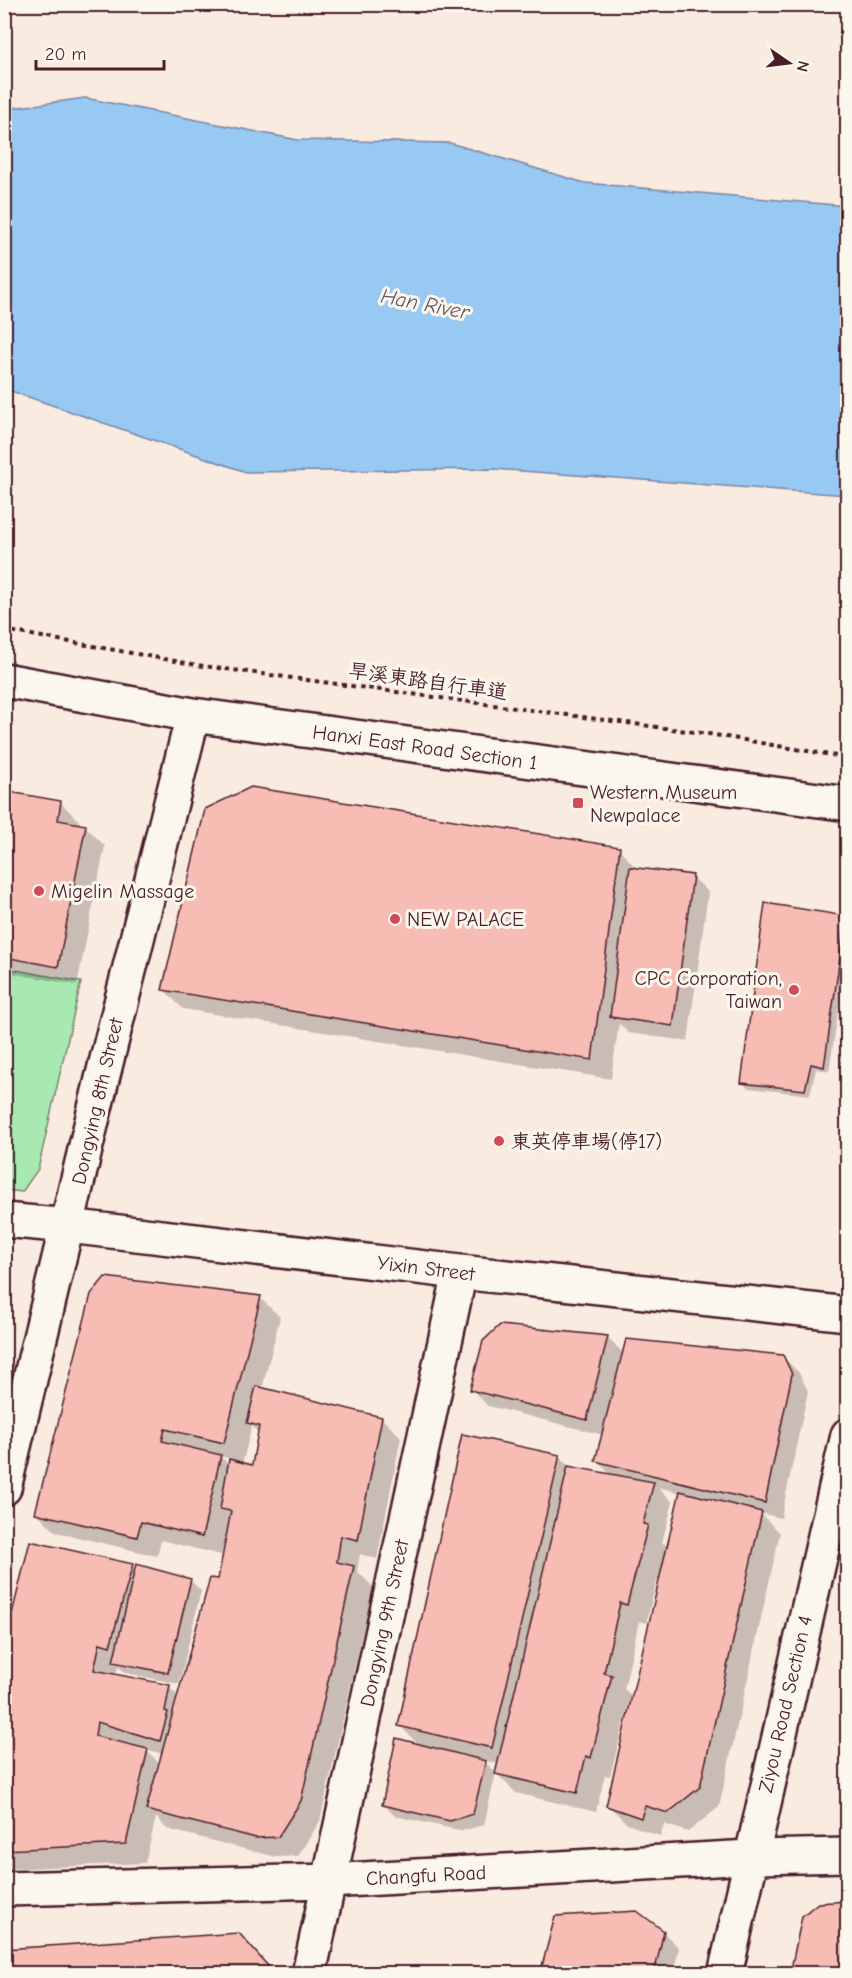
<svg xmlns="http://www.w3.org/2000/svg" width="852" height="1978" font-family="'Comic Neue','LXGW WenKai TC',sans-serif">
	<rect width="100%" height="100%" fill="#faebe1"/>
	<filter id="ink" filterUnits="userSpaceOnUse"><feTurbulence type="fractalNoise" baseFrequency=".0167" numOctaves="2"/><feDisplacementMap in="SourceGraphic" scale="12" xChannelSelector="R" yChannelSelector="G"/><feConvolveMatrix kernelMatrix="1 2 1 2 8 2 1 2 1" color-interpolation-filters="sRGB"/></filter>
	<g filter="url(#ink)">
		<path fill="#a8e9b2" stroke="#79846e" stroke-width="1.5" d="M5,968L81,982L38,1169L22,1192L5,1190Z"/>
		<path fill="#97c9f3" stroke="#7885a3" stroke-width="1.5" d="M85,98L298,140L450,143L585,183L847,206V495L493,469L246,472L5,389V109Z"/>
		<path fill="#0003" fill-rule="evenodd" d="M4,793L60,802L80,822L79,825L86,827L105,846L77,985L4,972Z
			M619,849L638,870L692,876L708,892L688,1041L628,1033L619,1023L611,1079L183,1009L164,990Z
			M846,917L848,919V948L829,1071L816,1069L810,1095L748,1088L742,1082Z
			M260,1298L280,1317L262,1389L381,1418L401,1437L377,1559L360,1554L357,1571L373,1587L320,1821L298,1856L276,1857L167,1829L156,1817L145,1863L4,1869V1653L132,1566L136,1570L190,1580L201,1591L179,1684L126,1673L118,1666L116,1676L169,1687L179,1697L219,1581L226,1544H224L221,1555L161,1540L157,1556L56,1532L37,1513ZM252,1426L259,1433L253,1467L242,1464ZM220,1456L231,1459L229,1465ZM145,1749L163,1754L160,1764Z
			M607,1337L624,1354L783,1357L799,1373L808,1391L781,1518L760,1513L780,1533L719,1807L688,1832L664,1824L660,1836L627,1824L608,1805L660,1581L657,1580L646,1623L639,1621L624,1689L631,1695L610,1776L605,1775L596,1812L516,1793L496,1773L499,1764L483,1760L496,1773L484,1825L462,1831L395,1816L384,1805L420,1746L400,1726L560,1456L571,1468L611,1475L596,1460L603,1435L488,1406L472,1390ZM658,1487L681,1493L668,1547L662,1542L673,1502Z
			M663,1932L679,1948L673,1974H542Z
			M238,1934L275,1974H4Z"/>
		<path fill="#f7bcb3" stroke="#4a1f2b" stroke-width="1.5" d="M251,787L620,847L592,1060L162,990L205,809Z
			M4,791L61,801L58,820L86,825L58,967L4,957Z
			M630,867L693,875L673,1026L610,1017Z
			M765,903L846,916L824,1067L811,1064L805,1090L741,1083Z
			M105,1277L261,1296L224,1443L165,1429L162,1441L221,1455L202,1537L141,1522L137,1537L35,1513L91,1294Z
			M500,1325L608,1336L587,1420L470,1390L483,1341Z
			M626,1339L783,1355L792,1374L765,1503L595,1461Z
			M256,1386L382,1417L358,1540L341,1536L337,1562L354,1566L301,1801L278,1837L256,1838L146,1810L210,1578L218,1579L231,1511L220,1509L229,1459L252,1465L259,1426L247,1423Z
			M462,1434L560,1455L492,1748L398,1726Z
			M568,1466L654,1482L643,1524L648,1525L627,1605L620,1603L604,1673L612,1675L591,1758L586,1756L577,1793L495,1774Z
			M680,1491L762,1512L700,1787L668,1813L645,1806L641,1818L606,1806Z
			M30,1541L133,1564L110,1646L100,1643L94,1670L170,1685L165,1711L168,1712L160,1741L97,1722L95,1736L148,1749L126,1844L4,1850V1646Z
			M136,1564L191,1579L168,1673L113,1662Z
			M396,1738L486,1761L473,1814L450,1821L382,1805Z
			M848,1901V1974H790L802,1916L818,1903Z
			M637,1911L664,1931L654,1974H540L555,1916Z
			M239,1933L268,1966L266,1974H4V1949Z"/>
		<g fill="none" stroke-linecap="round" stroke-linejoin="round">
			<defs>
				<path id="minor" d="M4,680L193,715L848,804
					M4,1220L68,1226L460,1272L848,1314
					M4,1488L102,1079L193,715
					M4,1889L328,1881L750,1857L848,1855
					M309,1974L460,1272
					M725,1974L848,1435"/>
			</defs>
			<use href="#minor" stroke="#4a1f2b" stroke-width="38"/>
			<path stroke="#4a1f2b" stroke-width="4" stroke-dasharray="4.5 4.5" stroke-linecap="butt" d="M4,630L203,666L709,734L848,758"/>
			<use href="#minor" stroke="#fbf7ec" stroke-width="33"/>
		</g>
	</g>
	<g fill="#d1495b" stroke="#fbf7ec" stroke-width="2">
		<rect x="572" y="797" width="12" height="12" rx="3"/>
		<circle cx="39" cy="891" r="6"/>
		<circle cx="395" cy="919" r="6"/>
		<circle cx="794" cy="990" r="6"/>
		<circle cx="499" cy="1141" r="6"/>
	</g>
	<g text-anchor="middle" stroke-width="6" stroke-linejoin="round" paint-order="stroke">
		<g font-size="20" fill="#4a1f2b" stroke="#fbf7ec">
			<text transform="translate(428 681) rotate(8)" y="7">旱溪東路自行車道</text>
			<text transform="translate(425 747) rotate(8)" y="7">Hanxi East Road Section 1</text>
			<text transform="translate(97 1101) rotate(-77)" y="7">Dongying 8th Street</text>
			<text transform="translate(426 1268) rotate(7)" y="7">Yixin Street</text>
			<text transform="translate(384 1623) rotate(-78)" y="7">Dongying 9th Street</text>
			<text transform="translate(785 1704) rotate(-77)" y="7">Ziyou Road Section 4</text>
			<text transform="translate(426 1875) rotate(-3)" y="7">Changfu Road</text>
		</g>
		<g font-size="20" fill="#4a1f2b" stroke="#fbf7ec" text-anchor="start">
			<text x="590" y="799">Western Museum<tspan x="590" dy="23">Newpalace</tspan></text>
			<text x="51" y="898">Migelin Massage</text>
			<text x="407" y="926">NEW PALACE</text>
			<text x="782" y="985" text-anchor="end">CPC Corporation,<tspan x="782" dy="23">Taiwan</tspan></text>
			<text x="511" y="1148">東英停車場(停17)</text>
		</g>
		<g font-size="21" font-style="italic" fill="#615267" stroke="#fbf7ec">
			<text transform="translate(425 304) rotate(11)" y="7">Han River</text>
		</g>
	</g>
	<rect width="852" height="1978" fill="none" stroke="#fbf7ec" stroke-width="24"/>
	<rect x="12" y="12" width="828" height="1954" fill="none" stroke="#4a1f2b" stroke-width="2" filter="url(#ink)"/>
	<g transform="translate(789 63) rotate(104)" stroke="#fbf7ec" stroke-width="4.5" paint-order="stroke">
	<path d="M0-4.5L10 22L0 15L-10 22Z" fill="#4a1f2b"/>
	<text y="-9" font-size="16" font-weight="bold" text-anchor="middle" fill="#4a1f2b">N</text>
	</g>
	<path d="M36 60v9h128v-9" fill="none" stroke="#4a1f2b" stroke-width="3"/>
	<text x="45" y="60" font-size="18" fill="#4a1f2b" stroke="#fbf7ec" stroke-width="4.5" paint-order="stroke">20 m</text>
</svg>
